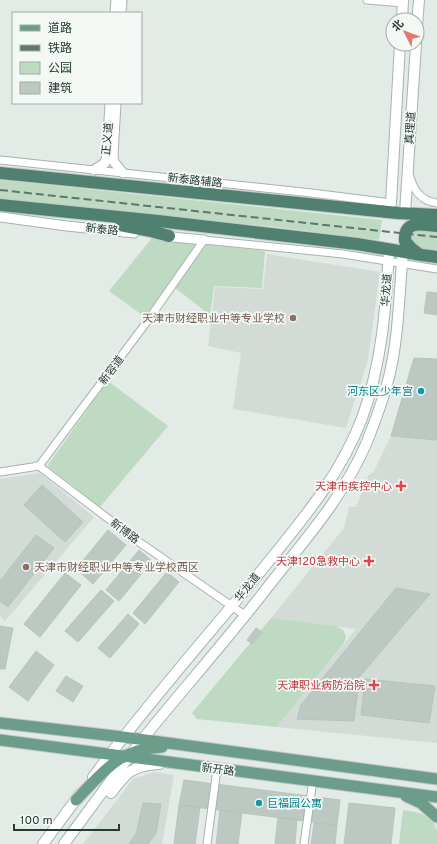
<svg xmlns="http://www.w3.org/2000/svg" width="437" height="844" font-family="Overpass,'Noto Sans SC',sans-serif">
	<rect width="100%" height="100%" fill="#e3ebe7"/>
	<path fill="#d2dbd6" d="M267,254L380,272L368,360L346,428L233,409L241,353L208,346L215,287L263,289Z
		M391,436L437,440V743L277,727L356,629L271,618L344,528L349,507H356L368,476L374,471Z
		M40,473L94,517L5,621L0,616V479Z
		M154,772L174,775L162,844H83L133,779Z"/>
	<path fill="#bedac2" d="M0,180L382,220L379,240L267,226L0,200Z
		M416,230H437V251L421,250L410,243L411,232Z
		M152,238L265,251L262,288L214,286L210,315L170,284L145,317L109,291Z
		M108,381L168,426L100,507L47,466Z
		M271,618L336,626L343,630L346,636L344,643L277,727L197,719L192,713Z
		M403,810C416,812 434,814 437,831C437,835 437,840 437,844H399Z"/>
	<path fill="#bcc9c2" stroke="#b6c4bd" d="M427,292L437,293V315L424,313Z
		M414,358L437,359V440L391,436Z
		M42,485L83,522L65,542L24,505Z
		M108,530L126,545L93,584L76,569Z
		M36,535L54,548L8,607L0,601V581Z
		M139,550L152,561L119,601L106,590Z
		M167,572L179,582L145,624L133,613Z
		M65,573L81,585L40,637L24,624Z
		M396,588L430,594L348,690H358L354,721L297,719L301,705Z
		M101,590L114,601L78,642L65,631Z
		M128,614L139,624L110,658L98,648Z
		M0,626L13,628L5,669H0Z
		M256,628L262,632L252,644L247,640Z
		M36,651L54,665L28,701L9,687Z
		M66,676L83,686L73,702L56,691Z
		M365,679L435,686L429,723L361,715Z
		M184,780L340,800L337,825L179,805Z
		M143,803L161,804L156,833L148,844H129L136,834Z
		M349,803L395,808L391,844H344Z
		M179,805L200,807L195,844H174Z
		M220,810L242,812L238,844H216Z
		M278,817L297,819L295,844H275Z
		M314,823L337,825L335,844H311Z"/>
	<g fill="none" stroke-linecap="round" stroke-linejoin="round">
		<defs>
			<path id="minor" d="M367,0L403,3
				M0,160L312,193L391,203
				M409,174C413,189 420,201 437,203
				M36,466H39L139,542L246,616
				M0,472L39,466L146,323L204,240L343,254L437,269
				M207,844L217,769
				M304,844L313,780"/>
			<path id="tertiary" d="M115,13L116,0
				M121,13L122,0
				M116,103L113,155L114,162L123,173
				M94,170L105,163L107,155L110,103
				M0,217L67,226L134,233
				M162,236L204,240"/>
			<path id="secondary" d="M402,20L403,0
				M417,25L419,0
				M391,203L400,44
				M405,213L416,44
				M93,777C145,707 202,642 257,576C297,526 339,479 362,418C382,364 386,307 389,250
				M111,793C126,773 132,765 159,764
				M43,844L80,794
				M64,844C90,809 115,774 142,740C183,689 227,640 267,588C303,542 343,498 366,444C375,422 383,400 389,377C399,336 399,293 403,251"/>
			<path id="primary" d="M0,723L123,737L437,779
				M0,740L437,797
				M406,796L421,803L437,817
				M76,800C104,771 119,749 162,747"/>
			<path id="trunk" d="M0,173L398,213L437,215
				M0,205L158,221L357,244L422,255L437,257
				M120,225L151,231L169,236
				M419,254L411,248L405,241C404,219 422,225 437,226"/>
		</defs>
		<use href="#minor" stroke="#a6b3ad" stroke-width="9"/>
		<use href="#tertiary" stroke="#a6b3ad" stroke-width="11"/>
		<use href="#secondary" stroke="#a3b6ad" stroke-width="12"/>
		<use href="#primary" stroke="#c2c8c6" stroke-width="13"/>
		<use href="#trunk" stroke="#c2c8c6" stroke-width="14"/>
		<use href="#minor" stroke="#fff" stroke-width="7"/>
		<use href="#tertiary" stroke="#fff" stroke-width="9"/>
		<use href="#secondary" stroke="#fff" stroke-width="10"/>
		<use href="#primary" stroke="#6c9c8a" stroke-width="11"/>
		<use href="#trunk" stroke="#50806f" stroke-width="12"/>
		<path stroke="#5f766d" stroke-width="2" stroke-dasharray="8 4" stroke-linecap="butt" d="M0,190L437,237"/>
	</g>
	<g fill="#8d6e63" stroke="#f3f8f5" stroke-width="1.5">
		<circle cx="293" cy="318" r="4"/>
		<circle cx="26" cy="567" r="4"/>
	</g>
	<g fill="#0f9aa8" stroke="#f3f8f5" stroke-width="1.5">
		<circle cx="421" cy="391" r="4"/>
		<circle cx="259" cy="803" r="4"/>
	</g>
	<g fill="#e0444e" stroke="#f3f8f5" stroke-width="1.5">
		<path d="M399 480h4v4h4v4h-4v4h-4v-4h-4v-4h4z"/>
		<path d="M367 555h4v4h4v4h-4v4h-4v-4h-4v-4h4z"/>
		<path d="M372 679h4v4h4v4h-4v4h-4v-4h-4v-4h4z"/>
	</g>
	<g text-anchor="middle" stroke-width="3.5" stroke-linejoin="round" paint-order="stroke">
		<g font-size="11" fill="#253b32" stroke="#f3f8f5">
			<text transform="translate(410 128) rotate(-86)" y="4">真理道</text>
			<text transform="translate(107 139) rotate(-85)" y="4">正义道</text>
			<text transform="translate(195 180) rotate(6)" y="4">新泰路辅路</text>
			<text transform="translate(102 229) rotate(6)" y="4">新泰路</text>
			<text transform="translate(386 290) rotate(-86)" y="4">华龙道</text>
			<text transform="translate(111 370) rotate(-53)" y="4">新容道</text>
			<text transform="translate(125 531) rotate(37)" y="4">新博路</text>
			<text transform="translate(247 587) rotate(-51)" y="4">华龙道</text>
			<text transform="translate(218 769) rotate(7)" y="4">新开路</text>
		</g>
		<g font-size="11" fill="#785e54" stroke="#f3f8f5" text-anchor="end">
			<text x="285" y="322">天津市财经职业中等专业学校</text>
			<text x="34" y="571" text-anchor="start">天津市财经职业中等专业学校西区</text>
		</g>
		<g font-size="11" fill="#0d838f" stroke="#f3f8f5" text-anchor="end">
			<text x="413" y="395">河东区少年宫</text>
			<text x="267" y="807" text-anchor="start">巨福园公寓</text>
		</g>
		<g font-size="11" fill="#be3a42" stroke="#f3f8f5" text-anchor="end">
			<text x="392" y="490">天津市疾控中心</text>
			<text x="360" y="565">天津120急救中心</text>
			<text x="365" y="689">天津职业病防治院</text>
		</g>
	</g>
	<rect x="12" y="12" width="130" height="92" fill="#f3f8f5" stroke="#a1aca7"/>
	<rect x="20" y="25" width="20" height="6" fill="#6c9c8a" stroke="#a1aca7"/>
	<text x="48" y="32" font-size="12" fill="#253b32">道路</text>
	<rect x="20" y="45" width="20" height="6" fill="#5f766d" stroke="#a1aca7"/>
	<text x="48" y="52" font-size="12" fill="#253b32">铁路</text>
	<rect x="20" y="62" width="20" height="12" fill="#bedac2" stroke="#a1aca7"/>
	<text x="48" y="72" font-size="12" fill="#253b32">公园</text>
	<rect x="20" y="82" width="20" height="12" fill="#bcc9c2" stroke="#a1aca7"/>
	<text x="48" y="92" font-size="12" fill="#253b32">建筑</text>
	<g transform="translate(405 32) rotate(312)"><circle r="19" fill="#f3f8f5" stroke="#a1aca7"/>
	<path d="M0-3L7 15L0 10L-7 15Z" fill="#e37769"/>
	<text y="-6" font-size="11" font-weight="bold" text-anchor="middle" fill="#253b32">北</text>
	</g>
	<path d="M14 824v6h105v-6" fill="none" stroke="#253b32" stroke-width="2"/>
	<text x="20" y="824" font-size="12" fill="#253b32" stroke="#f3f8f5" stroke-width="3" paint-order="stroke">100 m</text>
</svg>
